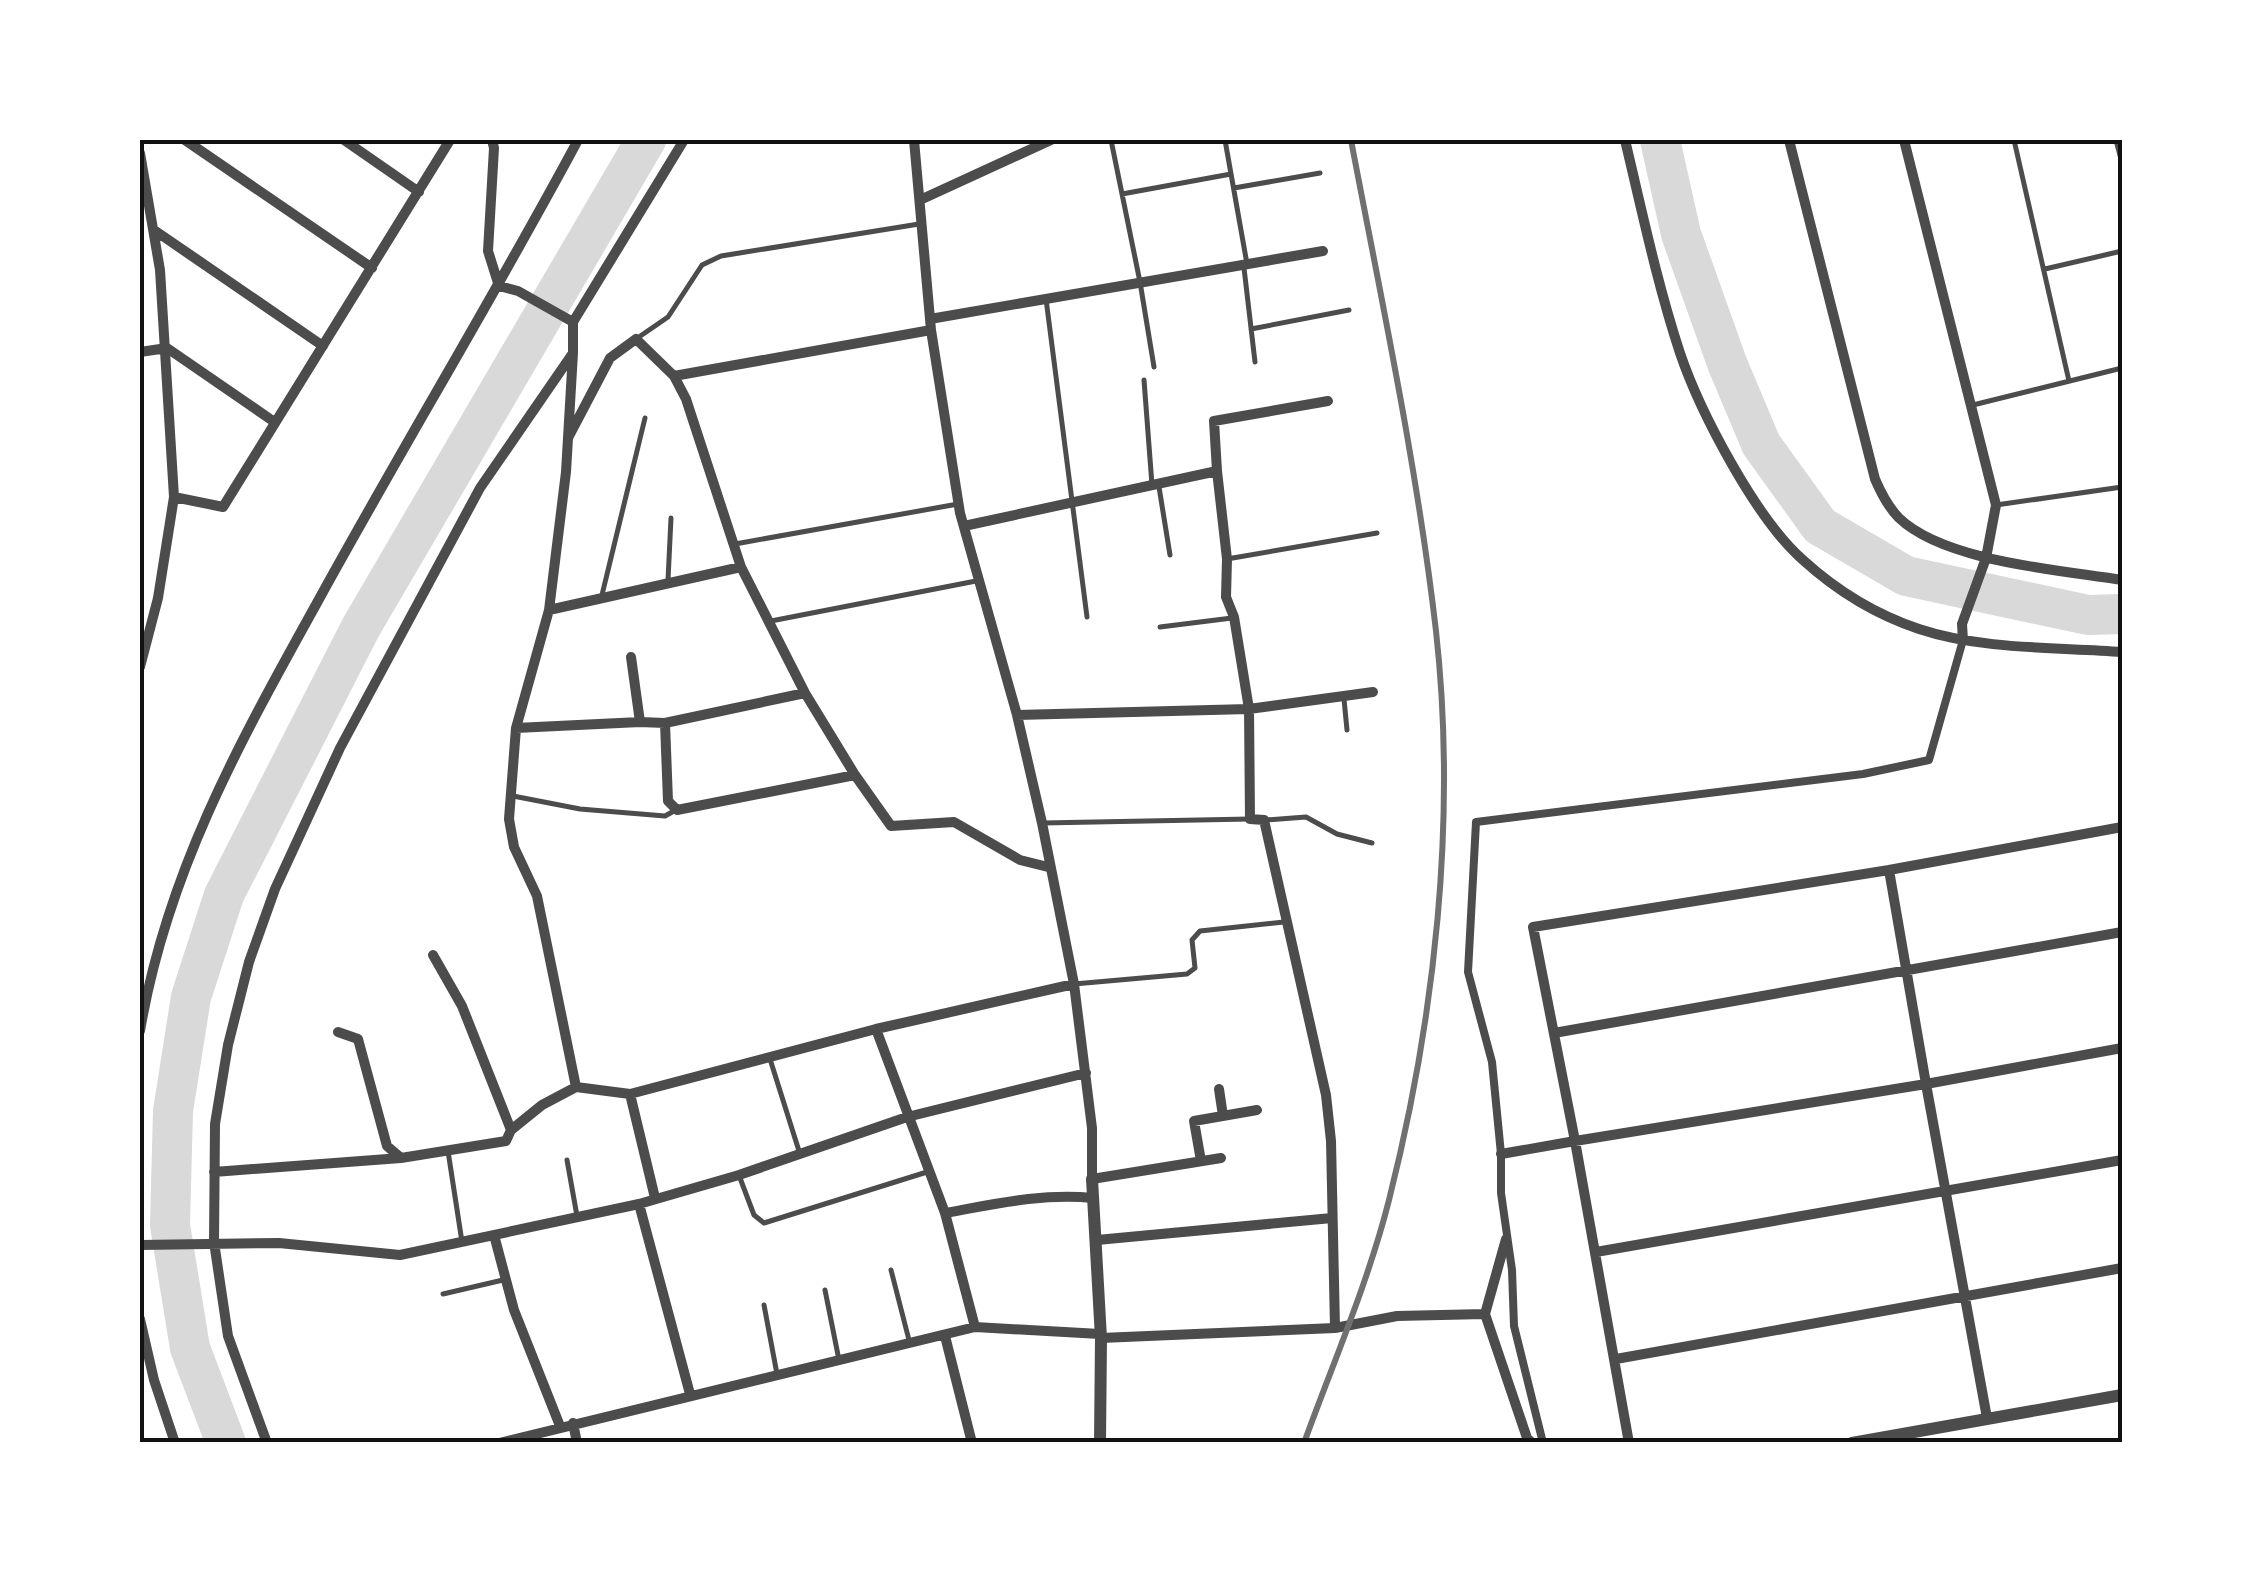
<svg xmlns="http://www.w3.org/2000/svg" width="2262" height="1583" font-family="'Crimson Pro',serif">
	<rect width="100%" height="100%" fill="#fff"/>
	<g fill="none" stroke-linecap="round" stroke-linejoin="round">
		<path stroke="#d9d9d9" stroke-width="6" d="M629,140L632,168"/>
		<path stroke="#d9d9d9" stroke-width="40" d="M1660,140L1681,234L1727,363L1761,444L1820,526L1906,576L2088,615L2122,614
			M226,1443L190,1348L170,1225L173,1111L191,997L224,895L361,627L646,140"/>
		<path stroke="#4c4c4c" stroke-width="5" d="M1111,140L1140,282L1154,367
			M1225,140L1247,264
			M2014,140L2069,381
			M2116,140L2122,163
			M1234,188L1320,173
			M1122,194L1231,174
			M1244,268L1255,362
			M2045,269L2122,251
			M1046,299L1087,617
			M1251,329L1349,310
			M636,339L668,317L702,265L721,256L919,224
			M1144,380L1152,485
			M1973,405L2122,368
			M1159,487L1170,555
			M1996,505L2122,487
			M735,544L958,504
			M1227,559L1377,533
			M668,580L671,518
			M601,599L645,418
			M771,621L976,581
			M1160,627L1232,618
			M1344,699L1347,730
			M513,796L580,809L665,816L674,811
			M1265,820L1306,817L1337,834L1372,843
			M1043,823L1250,819
			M1074,984L1187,974L1195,968L1192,940L1200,931L1284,922
			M770,1059L799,1151
			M448,1151L462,1242
			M567,1160L577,1216
			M740,1178L754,1215L764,1223L927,1172
			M891,1270L910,1344
			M825,1290L839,1360
			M443,1294L503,1280
			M764,1305L777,1374"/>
		<path stroke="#4c4c4c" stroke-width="8" d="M1543,1443L1514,1326L1512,1270L1501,1193V1154L1492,1062L1468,972L1476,822L1863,774L1929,760L1963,640"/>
		<path stroke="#4c4c4c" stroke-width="10" d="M185,140L372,268
			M344,140L419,192
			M492,140L494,148L488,251L499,286L518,291L573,322
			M914,140L931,330L960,513L1017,715L1042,823L1074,984L1092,1128V1179L1221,1158
			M1625,140C1642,211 1657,283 1680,353C1700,412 1756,519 1803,560C1836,590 1877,615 1919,629C1982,650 2056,647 2122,652
			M1789,140L1875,479C1881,493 1888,507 1899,518C1945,562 2061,570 2122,580
			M1904,140L1996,505L1986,558L1962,624L1963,640
			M140,153L160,270L174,497L223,507L450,140
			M920,200L1051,140
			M154,230L323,346
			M930,319L1323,251
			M140,352L167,348L273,421
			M573,353L566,472L549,610L516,728L509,819L514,847L537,896L576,1087L630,1094
			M674,376L931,330
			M568,438L610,358L636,339L674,376L686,399L741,567L805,693L855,775L891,826L954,822L1020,860L1048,867
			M1217,471L1227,559L1226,597L1234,617L1249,709L1250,819L1264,820L1326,1095L1331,1141L1335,1328
			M964,526L1217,471L1214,421L1328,401
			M549,610L741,567
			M140,667L158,598L174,497
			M1017,715L1249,709L1373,692
			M640,722L665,723L668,801L677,810L855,775
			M665,723L805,693
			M516,728L640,722L631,657
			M1889,870L2122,827
			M140,1031C167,871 241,740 318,601C403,446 495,295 578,140
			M338,1032L358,1039L387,1146L401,1158L506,1141L511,1130L462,1006L433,955
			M1554,1033L2122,932
			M1219,1089L1223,1116
			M511,1130L542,1105L576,1087
			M1501,1154L1575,1141L1533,927L1889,870L1926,1084L2122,1048
			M1201,1161L1194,1121L1257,1110
			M214,1172L401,1158
			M655,1198L630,1094L876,1029
			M639,1204L690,1394
			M945,1213C995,1204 1042,1193 1093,1198
			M494,1235L514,1310L560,1426
			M1097,1240L1332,1218
			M140,1245L279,1243L400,1255L639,1204L739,1175L907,1117L1086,1073
			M1596,1252L2122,1160
			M1485,1314L1506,1239
			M140,1319L154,1380L175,1443
			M975,1327L945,1213L876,1029L1074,984
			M945,1336L972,1443
			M1101,1338L1335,1328L1397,1316L1485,1314L1527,1438L1532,1443
			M1616,1359L2122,1268
			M573,1423L577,1443
			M267,1443L228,1336L214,1242L215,1124L228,1045L249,962L275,889L340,748L480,488L573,353V322L684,140
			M499,1443L975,1327L1100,1334
			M1629,1443L1575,1141L1926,1084L1987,1418"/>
		<path stroke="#4c4c4c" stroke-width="12" d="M1092,1179L1101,1338L1100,1443
			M1852,1443L2122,1395"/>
		<path stroke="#707070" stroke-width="6" d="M1304,1443C1333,1363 1368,1283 1389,1200C1435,1018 1457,819 1436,631C1417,466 1382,303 1351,140"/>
	</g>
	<rect width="2262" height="1583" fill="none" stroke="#ffffff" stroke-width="285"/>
	<rect x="142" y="142" width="1978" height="1298" fill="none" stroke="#111" stroke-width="4"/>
</svg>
